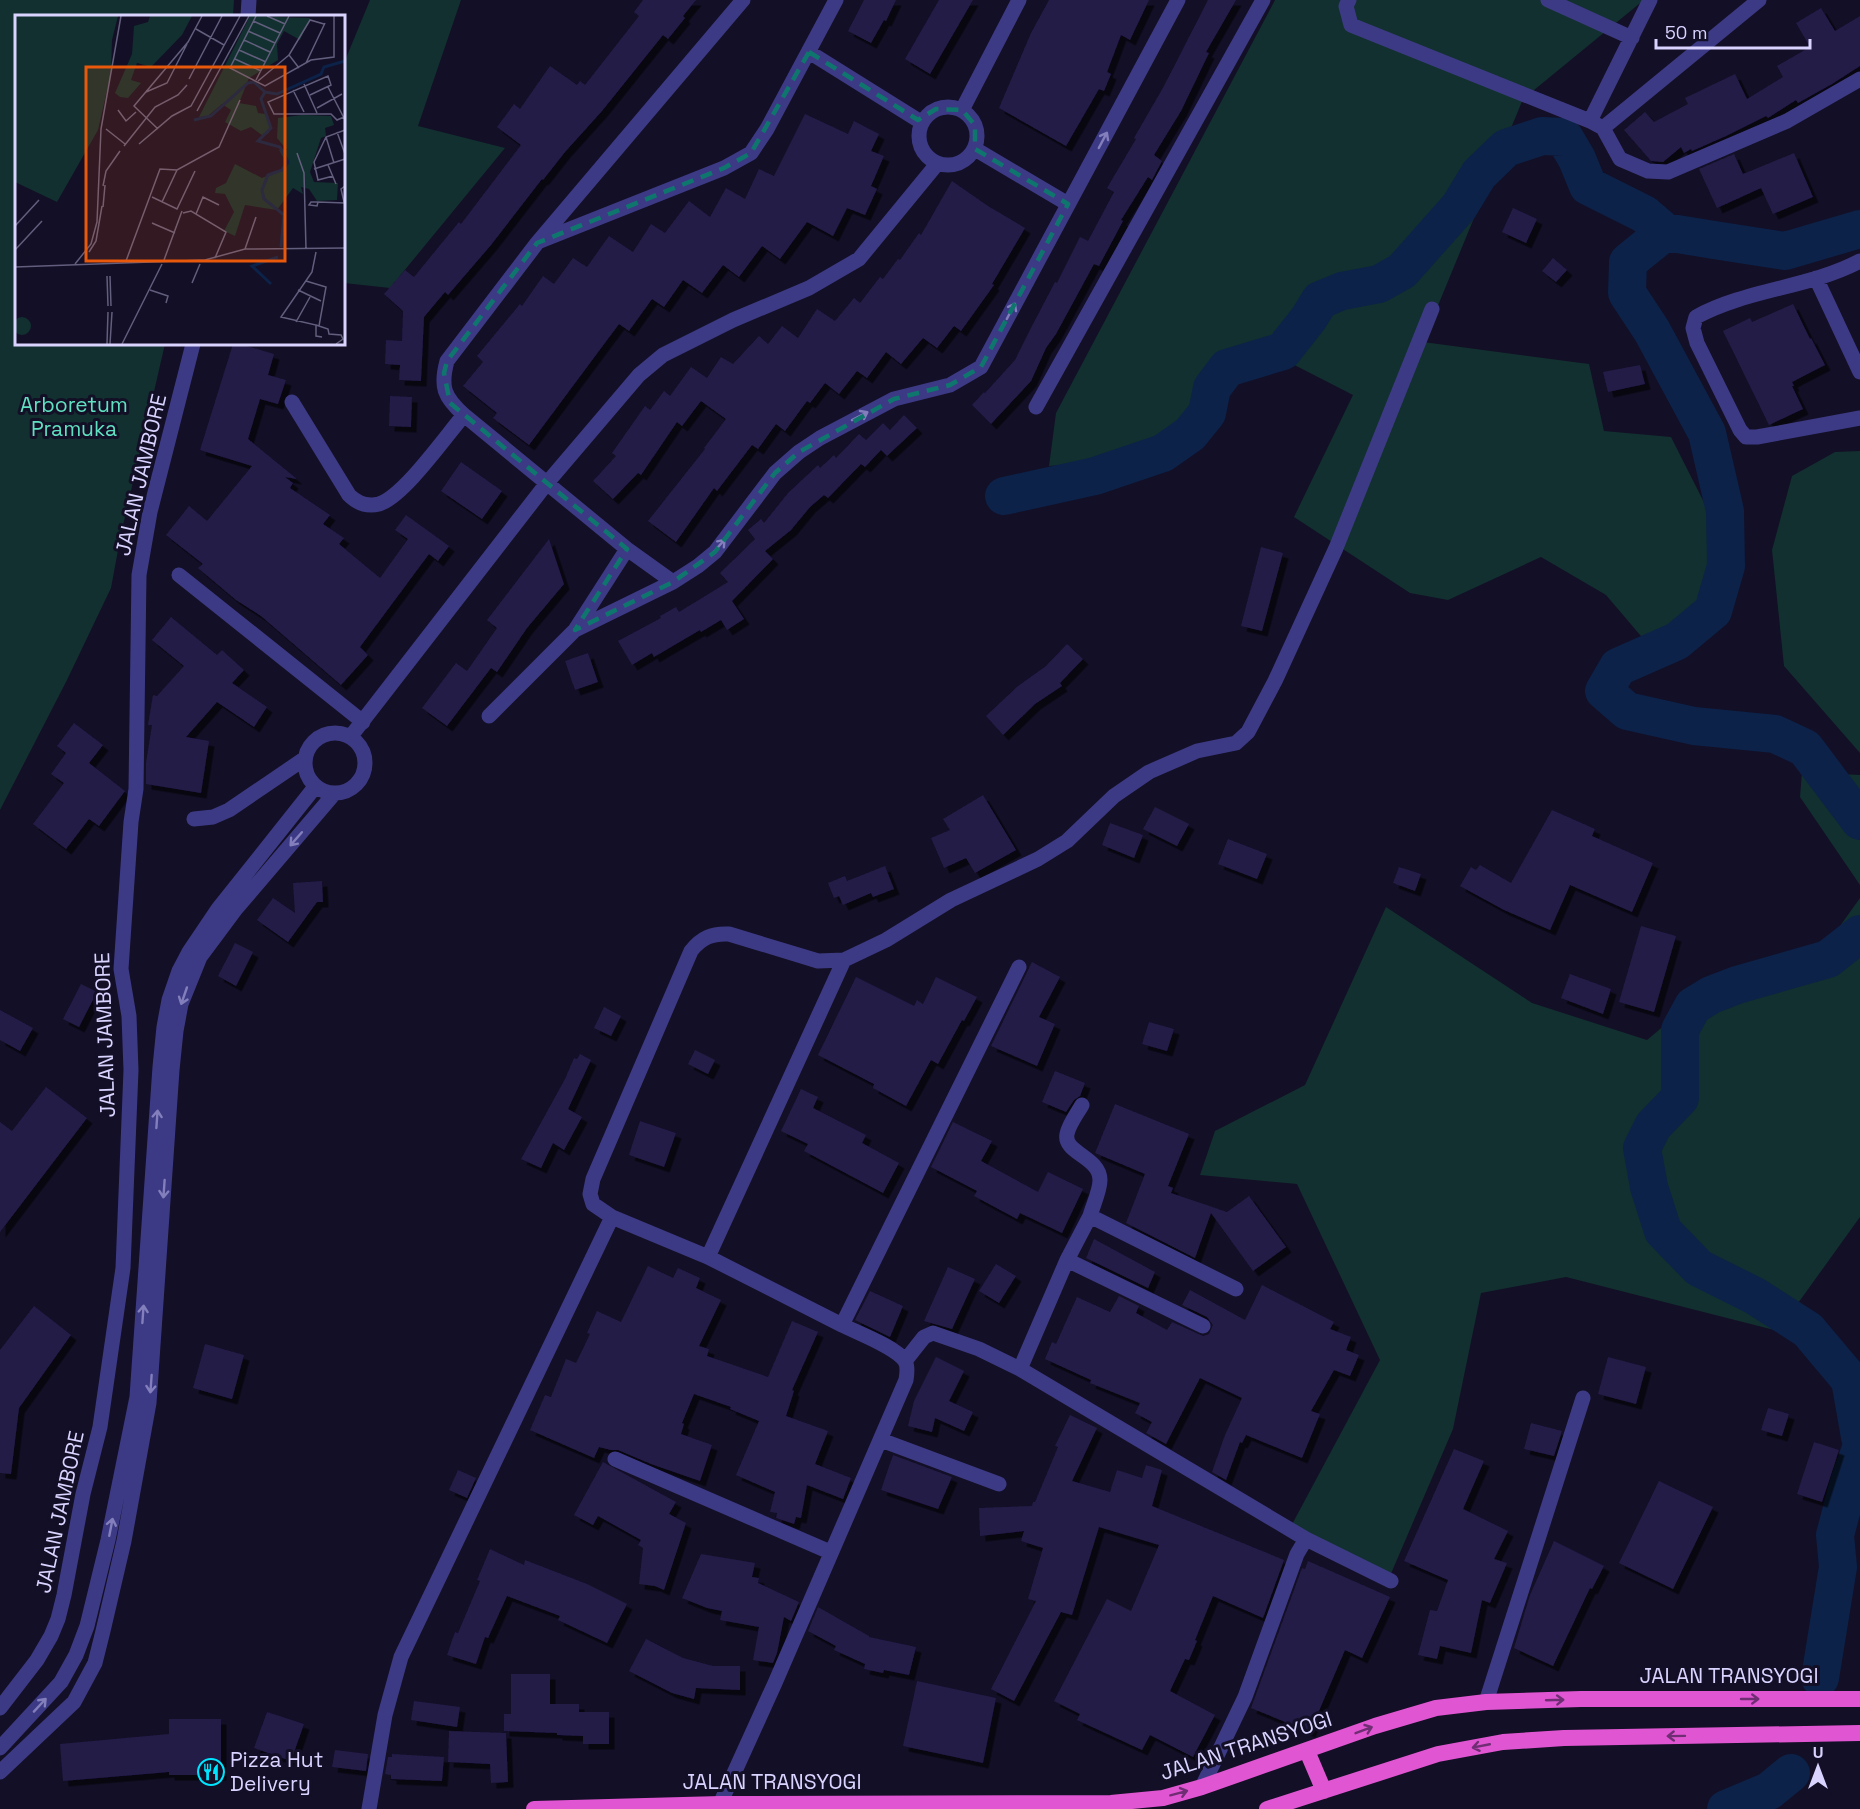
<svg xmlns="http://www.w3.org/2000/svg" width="1860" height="1809" font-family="'Space Grotesk',sans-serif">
	<defs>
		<filter id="shadow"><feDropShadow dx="5.5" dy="5.5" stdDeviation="0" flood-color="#0009"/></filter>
	</defs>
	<rect width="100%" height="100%" fill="#130f26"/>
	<path fill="#12302f" d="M0,0H234L233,16H16V344H165L121,534L111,588L66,682L0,810Z
		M370,0H461L418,126L505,148L390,288L344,283V63Z
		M1275,0H1647L1639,4L1523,99L1423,342L1589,364L1604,431L1671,437L1719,532L1706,617L1646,642L1606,595L1541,557L1448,600L1410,593L1294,517L1353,395L1261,348L1140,459L1049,466L1056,413Z
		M1860,451V753L1784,666L1772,550L1792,476L1835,452Z
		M1802,772L1860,775V885L1800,797Z
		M1860,898V1217L1778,1331L1566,1277L1481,1293L1453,1429L1390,1576L1289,1530L1380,1360L1297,1184L1200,1175L1215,1131L1305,1085L1386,907L1532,1003L1647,1040L1723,976L1817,958Z"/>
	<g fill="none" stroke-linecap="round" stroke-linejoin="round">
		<path stroke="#0c2248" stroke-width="38" d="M1665,232L1628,262L1627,293L1652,331L1707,433L1725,511L1726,566L1713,611L1677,641L1618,667L1604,691L1627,711L1694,726L1775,734L1805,748L1860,821
			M1004,496L1095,476L1163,453L1190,434L1207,413L1212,388L1227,368L1283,351L1309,318L1320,300L1342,291L1379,284L1402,271L1459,207L1479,174L1506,148L1542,136L1564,137L1577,159L1588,186L1644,214L1665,232L1714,240L1785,251L1860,229
			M1860,934L1828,959L1737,985L1711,995L1693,1006L1680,1030V1098L1653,1126L1642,1148L1649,1187L1663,1231L1699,1268L1755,1296L1808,1330L1850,1380L1860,1437
			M1820,1678L1838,1567L1835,1535L1849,1482L1860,1451
			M1726,1809L1769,1791L1791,1773"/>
	</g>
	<path fill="#241b47" filter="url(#shadow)" d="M643,0H696L683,16L685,18L668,39L663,35L602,111L565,152L543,180L542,179L491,245L448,295L445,292L424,317L421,381L399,380L400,365L385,364L386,340L402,341L403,311L384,294L405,270L414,277L459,222L461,224L521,145L497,127L514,104L520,109L550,66L577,85L580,81L585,85L639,16L634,12Z
		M864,0H896L886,21L884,20L871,43L848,31Z
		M939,0H973L930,74L905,59Z
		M1049,0H1149L1130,40L1121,35L1107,72L1111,74L1104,91L1099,89L1066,146L999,108L1031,33Z
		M1208,0H1236L1206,52L1209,53L1181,111L1154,155L1162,161L1152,180L1148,177L1121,220L1123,221L1099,266L1094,264L1056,334L1046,348L1031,381L991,424L972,405L984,392L985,393L1015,360L1033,324L1055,282L1057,283L1080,237L1088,241L1114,192L1107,188L1136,139L1134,138L1164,86Z
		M1821,8L1835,31L1860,16V66L1832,84L1798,103L1796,100L1768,118L1766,116L1726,136L1692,151L1691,149L1684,153L1681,147L1663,162L1651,161L1624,130L1645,112L1654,122L1688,104L1685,98L1735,74L1747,99L1783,77L1777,66L1810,47L1796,23Z
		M805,114L848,134L854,121L879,134L871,151L884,156L871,186L877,189L865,215L847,208L833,236L807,222L780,259L762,246L739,277L723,265L702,293L683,280L664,307L652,299L629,331L619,324L529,445L493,418L497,413L463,386L483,362L477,356L520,304L522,306L543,276L554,284L573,258L587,267L609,236L633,252L651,224L665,233L689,201L710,217L726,188L745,199L759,169L774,176Z
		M1794,153L1813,197L1773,214L1761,188L1717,208L1699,169L1734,154L1743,174Z
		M952,181L988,206L1025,228L992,284L994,285L961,331L954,326L937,348L923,338L901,364L886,352L867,378L857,371L839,394L825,383L810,403L807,401L785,431L776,424L758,449L752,445L717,491L714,488L676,542L648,521L705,449L704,448L726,419L701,401L682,426L677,422L641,475L638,473L613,499L593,481L616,456L612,453L645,406L650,410L664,391L670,396L691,367L707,378L721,357L733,364L759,336L768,344L782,326L798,338L817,309L835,321L854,298L860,303L880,277L883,279L898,259L900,260L919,233L921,235Z
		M1513,208L1537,219L1526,243L1502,232Z
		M1553,258L1567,270L1556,282L1542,271Z
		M1793,304L1810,339L1811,338L1825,365L1792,382L1794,386H1792L1803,409L1769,425L1723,331L1750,318L1752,322Z
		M233,344H240L274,354L268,375L286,380L278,404L260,399L248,439L297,479L285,477L293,483L290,488L330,515L323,524L344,538L339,544L380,578L408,539L395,530L406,515L449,546L438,561L429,554L360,647L368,655L341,685L261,616L236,600L198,568L203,564L166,535L189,506L207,521L252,466L200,450Z
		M1640,365L1645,384L1608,392L1603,372Z
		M390,396L412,397L411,427L389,426Z
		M904,415L917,428L887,456L881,450L865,467L861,464L828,498L824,495L810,507L791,530L765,551L773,559L732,601L744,619L727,630L721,620L701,632L700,630L654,657L652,653L632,665L618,641L661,618L660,616L676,607L679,612L728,582L720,573L755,539L748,530L761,519L764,523L788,493L818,465L820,468L834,455L836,458L859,434L866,440L883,423L890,430Z
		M461,462L502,491L482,519L441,491Z
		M549,539L564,584L527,628L497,672L491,668L447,726L422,708L456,663L467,671L497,628L487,620Z
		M1261,547L1283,553L1262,631L1241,626Z
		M171,617L217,655L222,650L244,670L232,683L267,707L254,727L217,702L186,737L209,741L201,793L146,784V763L152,725H148L153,695L157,696L184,666L152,640Z
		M1067,644L1083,659L1060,683L1062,686L1035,704L1003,735L986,716L1018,686L1046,666Z
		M588,653L598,682L575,690L565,661Z
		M74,723L103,745L89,763L125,791L99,826L89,819L66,849L33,824L64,783L51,774L66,753L57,746Z
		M983,795L1016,850L975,873L966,858L944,868L931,838L950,830L943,819Z
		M1155,807L1189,824L1177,846L1143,829Z
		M1552,810L1595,829L1592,836L1653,863L1632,912L1570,885L1550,930L1504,910L1460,886L1471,867L1476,870L1480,865L1511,883Z
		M1110,823L1143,835L1134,858L1102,845Z
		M1228,839L1267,854L1257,879L1218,864Z
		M885,866L894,889L873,897L871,893L843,905L839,896L834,898L828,883L845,876L847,881Z
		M1399,867L1421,874L1415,891L1393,883Z
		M322,881L323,902H317L288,942L257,920L273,898L295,913L293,883Z
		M1641,926L1676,936L1654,1012L1619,1002Z
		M235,943L253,952L236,986L218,976Z
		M1032,962L1060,977L1039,1017L1055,1024L1037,1066L991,1046Z
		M1570,974L1611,989L1603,1014L1561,998Z
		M856,977L914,1006L917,1000L923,1004L936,977L977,997L964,1021L962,1020L938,1064L931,1060L906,1106L873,1088L874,1084L818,1055Z
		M81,984L97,992L79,1027L63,1019Z
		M604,1007L621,1016L611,1036L594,1028Z
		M0,1010L33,1028L20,1051L0,1040Z
		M1149,1022L1174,1029L1167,1051L1142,1044Z
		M695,1050L715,1060L708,1074L688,1064Z
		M580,1054L591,1060L568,1109L582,1117L564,1150L553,1143L541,1168L521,1159L565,1079L574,1058L577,1059Z
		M1055,1071L1085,1083L1080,1096L1074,1100L1066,1112L1042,1102Z
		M46,1087L87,1118L0,1232V1122L12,1131Z
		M801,1089L818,1097L813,1108L866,1135L862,1143L899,1163L883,1193L804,1151L808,1144L781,1131Z
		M1115,1104L1189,1134L1168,1186L1173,1188L1171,1193L1227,1212L1249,1196L1286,1247L1253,1271L1211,1213L1195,1258L1126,1223L1145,1174L1095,1153Z
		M640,1121L676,1133L664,1167L629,1155Z
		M953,1122L992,1141L981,1161L1038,1192L1048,1172L1083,1189L1062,1233L1020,1213L1017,1219L974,1196L977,1191L931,1167Z
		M1094,1239L1155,1272L1148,1288L1086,1258Z
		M996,1264L1016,1276L999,1303L979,1291Z
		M648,1266L673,1278L678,1268L700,1278L696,1288L721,1300L699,1346L709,1349L707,1356L768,1377L792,1321L818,1332L792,1390L794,1391L786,1416L828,1431L815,1464L851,1478L843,1499L807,1485L801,1518L796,1517L794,1524L776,1518L777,1513L770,1512L775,1492L736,1475L759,1421L730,1409L731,1407L694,1394L682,1423L684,1424L681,1434L712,1445L700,1481L651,1464L618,1450H611L599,1447L594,1458L530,1430L545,1395L551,1397L566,1359L576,1363L590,1334L587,1333L597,1311L621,1322Z
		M948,1267L975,1279L952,1329L924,1321Z
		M1262,1285L1334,1322L1330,1329L1351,1337L1346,1350L1359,1355L1350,1376L1334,1370L1311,1411L1320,1414L1302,1458L1246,1435L1242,1443L1240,1442L1226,1480L1212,1472L1225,1435L1242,1398L1200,1378L1166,1444L1146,1433L1152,1422L1135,1413L1140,1403L1090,1383L1091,1380L1045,1359L1052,1342L1056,1344L1077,1297L1110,1312L1119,1296L1139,1306L1136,1313L1167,1330L1172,1322L1203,1336L1209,1334L1213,1325L1207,1317L1182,1305L1190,1290L1245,1320Z
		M870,1291L903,1306L890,1337L855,1320Z
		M34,1306L71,1335L19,1408L11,1474L0,1473V1350Z
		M205,1344L244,1355L232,1399L193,1388Z
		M936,1357L964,1371L949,1401L973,1412L964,1431L935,1418L932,1432L908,1426L914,1401Z
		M1608,1357L1646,1367L1636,1404L1598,1394Z
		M1768,1408L1789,1414L1782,1436L1761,1430Z
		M1070,1415L1097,1428L1072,1481L1110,1492L1117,1470L1142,1478L1146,1465L1162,1470L1152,1506L1284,1560L1263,1618L1213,1596L1195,1640L1197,1641L1189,1660L1185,1659L1170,1691L1215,1715L1193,1757L1150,1735L1142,1750L1077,1720L1080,1714L1054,1701L1107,1599L1131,1611L1159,1545L1099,1527L1072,1615L1061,1612L1014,1701L991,1689L1036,1601L1028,1599L1043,1548L1021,1541L1024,1531L980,1536L979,1508L1032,1506L1033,1502H1035L1058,1447L1055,1446Z
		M1531,1423L1562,1431L1554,1456L1524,1449Z
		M1814,1442L1839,1450L1822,1502L1797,1494Z
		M1454,1449L1484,1461L1463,1509L1508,1531L1494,1559L1507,1563L1490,1603L1482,1600L1471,1653L1440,1646L1437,1659L1418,1655L1430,1610L1437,1611L1448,1580L1404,1561Z
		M893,1455L952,1477L938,1509L881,1490Z
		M603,1462L676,1502L669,1514L686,1523L664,1590L655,1586L639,1584L643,1548L638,1545L641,1540L598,1516L593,1525L574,1515Z
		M458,1470L476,1478L467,1498L449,1490Z
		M1659,1481L1713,1507L1673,1589L1619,1563Z
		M1554,1541L1604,1566L1592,1589L1590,1588L1553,1666L1514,1648L1530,1595Z
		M490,1549L524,1565L525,1560L587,1584L627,1604L607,1643L558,1620L560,1616L507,1596L488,1638L485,1637L476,1664L447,1655L455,1632L458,1633L480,1581L477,1580Z
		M701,1554L755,1563L752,1577L759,1578L758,1583L799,1602L791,1621L784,1617L777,1653L773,1663L753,1660L759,1627L720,1620L722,1611L707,1608L682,1598Z
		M1308,1561L1390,1597L1362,1658L1345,1650L1310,1732L1251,1708L1302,1568L1305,1569Z
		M818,1607L869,1636V1637L916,1647L909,1675L884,1670L883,1673L864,1669L865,1664L834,1650L836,1646L808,1631Z
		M646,1639L683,1658L713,1666H740V1690L696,1688L694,1699L672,1693L629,1671Z
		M511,1674H550V1704H579V1712H609V1744H583V1736L557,1735V1733L504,1731V1714H511Z
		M917,1681L996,1698L983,1763L903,1746Z
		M414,1701L460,1707L457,1727L411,1720Z
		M267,1712L304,1724L291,1761L254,1748Z
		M169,1719H221V1775H169V1772L63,1781L60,1744L169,1734Z
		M449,1731L506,1733L508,1782L491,1783L490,1764L448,1762Z
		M335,1750L368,1754L366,1771L332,1767Z
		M392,1754L444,1757L442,1781L391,1779V1775L385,1774L388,1757H392Z"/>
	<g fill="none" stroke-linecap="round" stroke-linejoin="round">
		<path stroke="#3d3a85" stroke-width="15" d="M1349,0L1346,6L1351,25L1590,121L1603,128L1620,159L1648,171L1668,172L1787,121L1860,79
			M1548,0L1632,38
			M248,16L249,0
			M809,52L921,122
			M919 136a29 29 0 1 1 58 0a29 29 0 1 1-58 0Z
			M962,110L1019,0
			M1590,121L1650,0
			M1603,128L1759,0
			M975,149L1068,204
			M540,241L724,168L751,153L767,129L836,0
			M1860,261C1809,288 1747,289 1696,317L1693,328L1697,343L1740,430L1746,437H1757L1860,418
			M1816,278L1860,372
			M292,402L349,495C357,503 367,507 379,504C404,496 445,437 464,415
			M1036,407L1263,0
			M179,575L363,722
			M673,582L627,549L464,415C444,397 440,387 447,361L537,243L743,0
			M575,630L627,549
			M489,716L575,630L673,582L698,566L715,552L775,473L799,452L820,438L894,399L950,385L981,367L1178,0
			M305 763a30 30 0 1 1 60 0a30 30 0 1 1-60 0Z
			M351,736L547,483L639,375L663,355L733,320L809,288L859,259L937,164
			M194,819L213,817L229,810L304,759
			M1019,967L842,1325L708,1257L612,1217L593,1204L590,1194L593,1179L691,951C701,938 712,933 729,934L818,961L844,960L886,940L951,900L1038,859L1067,841L1114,796L1149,772L1197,751L1236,743L1248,732L1275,681L1336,548L1432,309
			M1082,1105C1077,1114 1069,1124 1067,1134C1063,1153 1100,1157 1100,1180C1100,1191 1093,1205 1090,1216
			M708,1257L844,960
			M1067,1260L1203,1326
			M905,1361L924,1337L933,1333L979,1349L1020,1369L1306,1539L1297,1554L1245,1697L1202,1787
			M1020,1369L1067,1260L1090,1216L1236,1289
			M881,1440L999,1484
			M615,1459L830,1552
			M1306,1539L1391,1581
			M1486,1702L1583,1398
			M0,1708L37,1660L51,1636L58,1619L64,1595L83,1494L100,1427L123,1268L131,1070L129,1016L121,969L131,822L136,789L139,575L150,512L193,344
			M0,1748L61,1682L76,1655L87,1626L108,1540L137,1397L160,1067L164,1027L169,1000L179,971L189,952L218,909L315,787
			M0,1772L74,1702L95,1663L103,1631L124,1541L149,1403L172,1070L176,1031L181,1004L200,957L235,910L334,794
			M720,1804L775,1683L906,1380C907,1374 908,1366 905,1361C896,1347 858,1333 842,1325
			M369,1809L385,1715L401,1657L612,1217"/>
		<path stroke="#e055d1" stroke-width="16" d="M1307,1751L1324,1791
			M534,1809L720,1804L1111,1803L1163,1798L1202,1787L1375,1726L1436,1708L1486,1702L1581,1699H1860
			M1267,1809L1438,1754L1503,1742L1564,1738L1860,1733"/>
	</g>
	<defs><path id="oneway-shaft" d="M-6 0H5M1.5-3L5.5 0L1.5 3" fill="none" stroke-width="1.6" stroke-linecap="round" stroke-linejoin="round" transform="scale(1.5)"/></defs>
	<g stroke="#837fbc">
		<use href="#oneway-shaft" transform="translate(1103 140) rotate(-62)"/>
		<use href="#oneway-shaft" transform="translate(1011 311) rotate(-62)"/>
		<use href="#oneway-shaft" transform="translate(860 416) rotate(-27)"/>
		<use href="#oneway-shaft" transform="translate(719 546) rotate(-48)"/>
		<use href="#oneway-shaft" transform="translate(296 839) rotate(131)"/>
		<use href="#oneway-shaft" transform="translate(184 996) rotate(109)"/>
		<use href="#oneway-shaft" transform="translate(157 1119) rotate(-86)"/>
		<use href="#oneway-shaft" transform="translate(164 1189) rotate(94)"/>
		<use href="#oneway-shaft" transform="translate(143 1314) rotate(-86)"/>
		<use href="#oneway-shaft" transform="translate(151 1384) rotate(94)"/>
		<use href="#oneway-shaft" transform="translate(111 1527) rotate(-79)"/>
		<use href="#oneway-shaft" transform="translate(40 1705) rotate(-47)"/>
	</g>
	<g stroke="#6f2e73">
		<use href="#oneway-shaft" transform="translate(1750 1699)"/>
		<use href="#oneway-shaft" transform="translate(1555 1700) rotate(-2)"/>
		<use href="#oneway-shaft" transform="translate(1364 1730) rotate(-21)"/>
		<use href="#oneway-shaft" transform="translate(1676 1736) rotate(179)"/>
		<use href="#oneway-shaft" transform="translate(1481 1746) rotate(169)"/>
		<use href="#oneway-shaft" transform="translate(1179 1793) rotate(-15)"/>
	</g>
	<path fill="none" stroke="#0f766e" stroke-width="4.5" stroke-dasharray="12 8" stroke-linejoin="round" d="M809,52L918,120L936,109L962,110L975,125V149L1068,204L981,367L950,385L894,399L799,452L775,473L715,552L673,582L575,630L627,549L450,403L444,373L447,361L537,243L724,168L751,153Z"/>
	<defs>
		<symbol id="restaurant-ring" viewBox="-11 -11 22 22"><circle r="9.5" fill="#130f26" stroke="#00e5ff" stroke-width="1.5"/><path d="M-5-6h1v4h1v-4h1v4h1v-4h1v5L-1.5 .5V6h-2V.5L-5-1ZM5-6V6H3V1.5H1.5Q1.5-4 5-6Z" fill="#00e5ff"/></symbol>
	</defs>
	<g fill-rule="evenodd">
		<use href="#restaurant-ring" x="196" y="1757" width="30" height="30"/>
	</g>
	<g text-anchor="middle" stroke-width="6" stroke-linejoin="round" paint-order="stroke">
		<g font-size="21" fill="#5fe0c0" stroke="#130f26">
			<text x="74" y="412">Arboretum<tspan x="74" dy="24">Pramuka</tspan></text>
		</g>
		<g font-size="21" fill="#d9d4ff" stroke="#130f26">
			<text transform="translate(141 475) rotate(-77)" y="7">JALAN JAMBORE</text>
			<text transform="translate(105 1035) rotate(-92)" y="7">JALAN JAMBORE</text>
			<text transform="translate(60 1512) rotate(-78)" y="7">JALAN JAMBORE</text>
			<text x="1729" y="1683">JALAN TRANSYOGI</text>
			<text transform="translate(1246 1746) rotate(-18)" y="7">JALAN TRANSYOGI</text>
			<text x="772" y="1789">JALAN TRANSYOGI</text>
		</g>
		<g font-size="21" fill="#d9d4ff" stroke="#130f26" text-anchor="start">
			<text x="230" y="1767">Pizza Hut<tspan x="230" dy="24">Delivery</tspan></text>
		</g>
	</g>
	<g transform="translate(15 15)">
		<rect width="330" height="330" fill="#130f26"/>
		<path d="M0,1H103L97,25L96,58L83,115L42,187L0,167ZM135,1H177L167,20L136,52L122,48L116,65L126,68L113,83L105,82L100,78L117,39L119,11L133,7ZM235,1L295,3L285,25L269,16L262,29L263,45L234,63L224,88L241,91L243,98L250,99L255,109L254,118L248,121L236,112L226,116L210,107L216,95L207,89L193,101L184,102ZM287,100L316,101L319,110L310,113L311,121L306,123L295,157L299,167L323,168L322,185L302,186L294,174L286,172L288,179L278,173L262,195L230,190L220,221L209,216L219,197L210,179L200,178L201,173L211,168L220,149L247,163L266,155L271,147L264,135H272L262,123L263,103ZM-2 311a9 9 0 1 1 18 0a9 9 0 1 1-18 0Z" fill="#12302f"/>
		<path fill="none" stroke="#0c2248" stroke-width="3" d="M250,77L246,84L256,113L243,126L265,132L273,147L267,155L253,160L247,175L249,184L269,200L266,232M179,105L196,101L233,68L239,67L250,77L262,79L306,59L309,52L330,46M256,269L237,251L263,242"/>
		<path fill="none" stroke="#625e7d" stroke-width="1.5" d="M241,1L215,53L250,71L296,45L319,42V1M252,1L270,9M238,6L265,18M181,14L209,30M233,16L260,28M229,25L255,37M224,35L251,47M220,44L246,56M291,48L310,8M284,53L274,40L295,5L309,9M174,64L207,1M241,65L274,1M243,66L274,40M289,69L302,98M313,72L330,105M278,75L289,97M131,77L152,68L172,29M295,80L316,70L313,61L253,87L259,99H316L322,105L329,102M302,93L327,79M103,95L111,106L121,97M182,96L234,1M91,114L110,129M143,114L119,91L173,27L187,1M322,117L330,139M311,122L319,148M124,129L157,101L176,91L225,1M109,131L140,92L163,80L172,70M282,138L289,158L291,234M313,150L321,169M299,154L330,144M318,161L303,165L299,147L311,122L330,115M88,171L91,156L105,136M137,182L162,194L180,156M147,187L162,155M303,187L302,191L294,190L296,187H303L330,188M329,187L326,174L330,171M88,192L90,170M168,198L176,196L211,217L200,243M181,199L188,182L204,190M137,208L160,218M0,211L24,185M230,234L241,202M0,235L27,206M74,237L81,226L87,191M301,237L297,257L266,302L301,310V321L307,322M149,245L167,196M111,246L145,154L162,155L204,132L225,85M60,249L76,229L82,207L86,114L106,1M0,252L190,245L230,234L330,233M92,261L93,291M95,261L96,291M291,266L311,272L304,311M177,268L185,249M135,275L153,281L151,288M283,275L306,286M281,307L295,282M301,310L313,314L314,319L326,320L328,324L321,329M92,329L93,297M95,329L97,297M107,329L147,249"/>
		<path fill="#e8590c" fill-opacity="0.15" stroke="#e8590c" stroke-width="3" d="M71,52H270V246H71Z"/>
		<rect width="330" height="330" fill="none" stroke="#d9d4ff" stroke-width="3"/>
	</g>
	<g transform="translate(1818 1767)" stroke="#130f26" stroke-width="4.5" paint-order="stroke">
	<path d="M0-4.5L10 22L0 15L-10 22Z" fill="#d9d4ff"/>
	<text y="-9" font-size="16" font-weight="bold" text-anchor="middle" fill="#d9d4ff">U</text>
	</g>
	<path d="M1656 39v9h154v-9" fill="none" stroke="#d9d4ff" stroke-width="3"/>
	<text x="1665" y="39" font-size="18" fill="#d9d4ff" stroke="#130f26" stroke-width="4.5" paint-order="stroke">50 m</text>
</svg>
